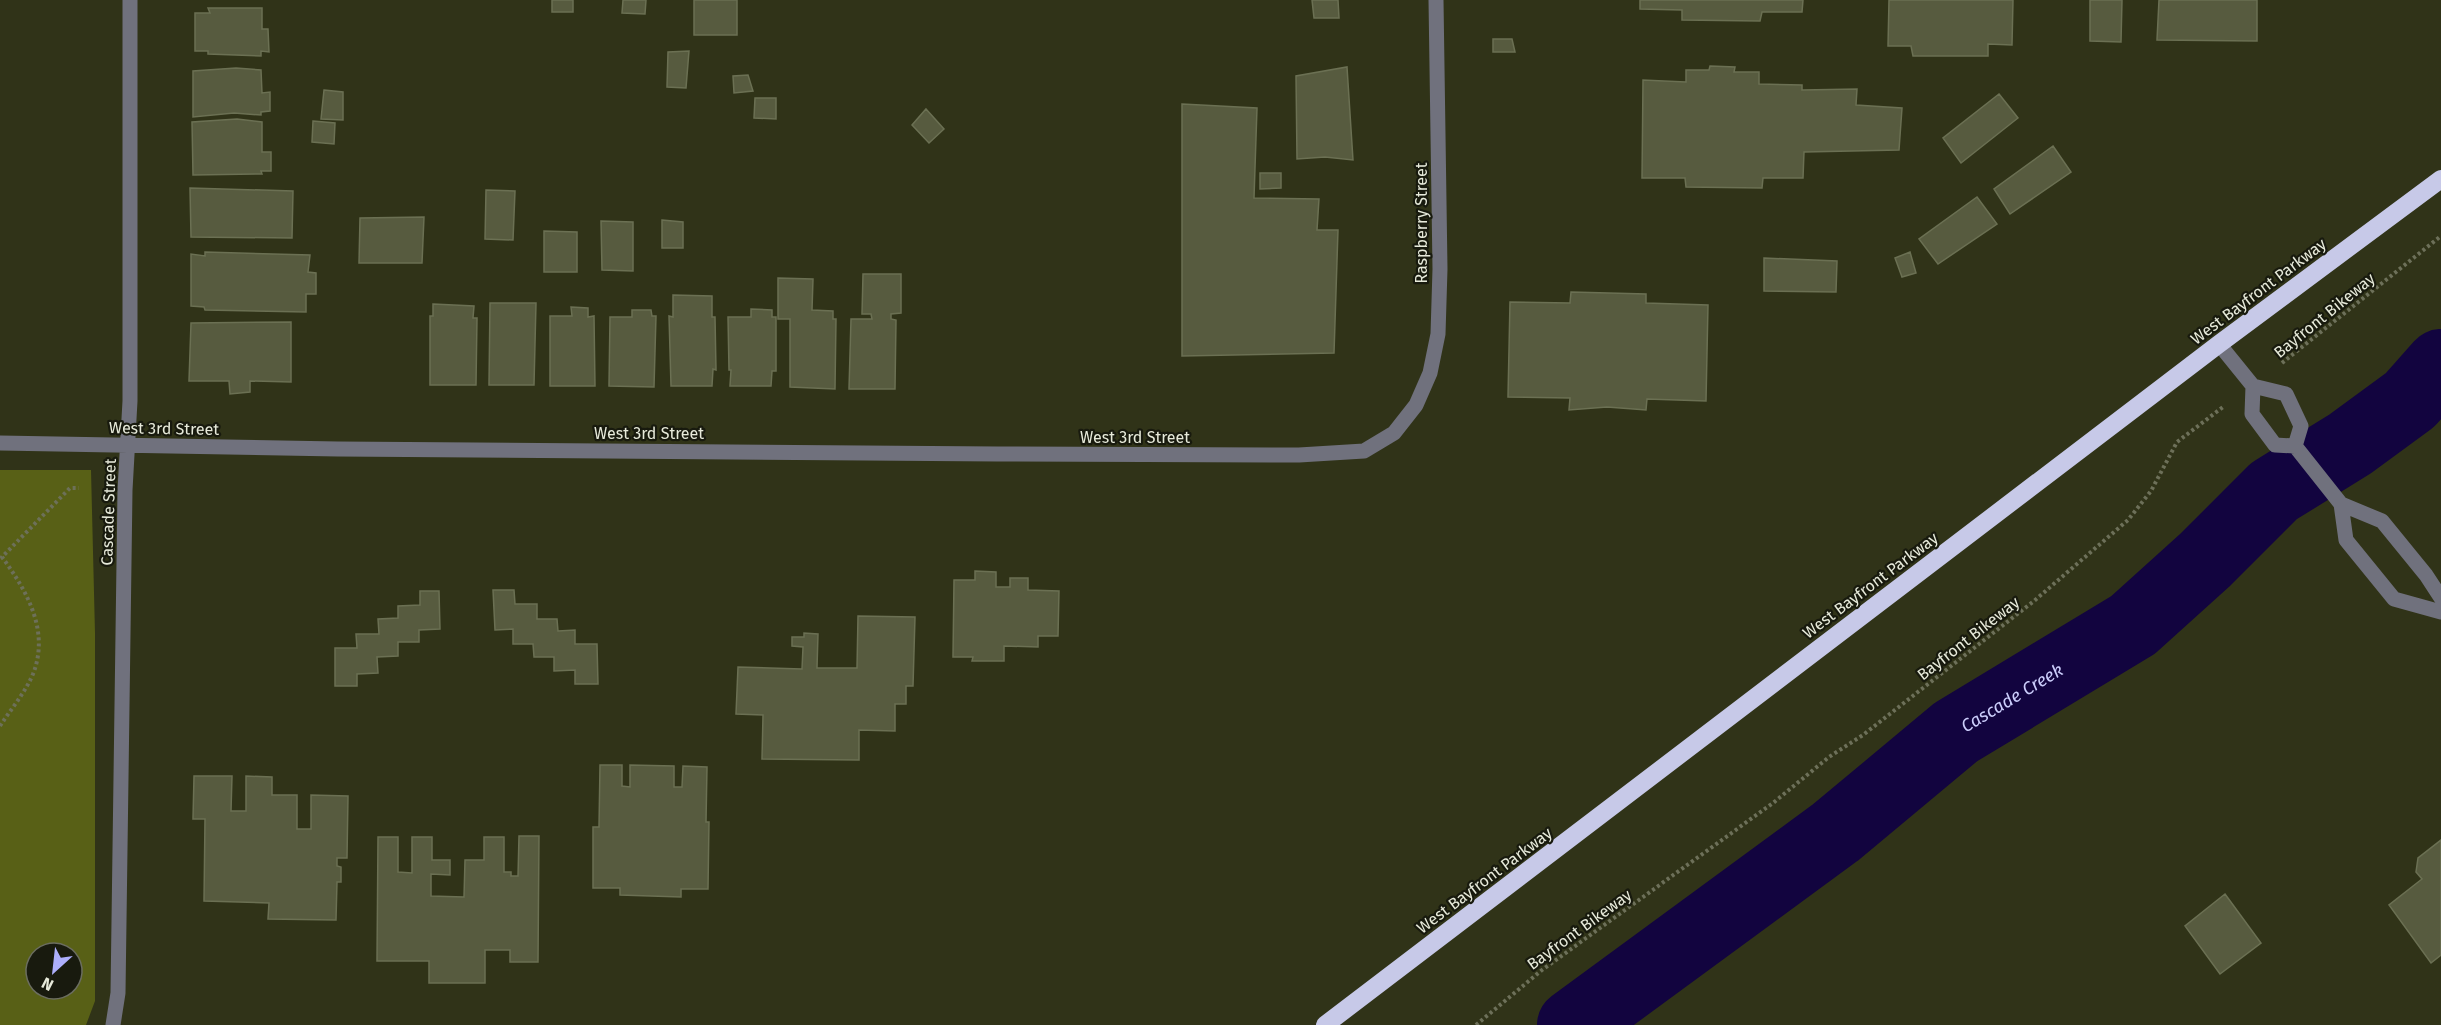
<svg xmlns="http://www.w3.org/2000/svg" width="2441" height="1025" font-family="'Fira Sans',sans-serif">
	<rect width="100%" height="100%" fill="#303318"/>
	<path fill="#586016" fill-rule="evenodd" d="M0,470H91L95,633V1001L86,1025H0ZM36,953H72V989H36Z"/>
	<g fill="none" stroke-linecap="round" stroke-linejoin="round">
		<path stroke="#12043f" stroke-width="72" id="s1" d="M1573,1025L1836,832L1956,732L2133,625L2205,560L2274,491L2350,444L2410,400L2441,365"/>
	</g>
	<path fill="#575b3f" stroke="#6b7053" stroke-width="1.5" d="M552,0H573V12H552Z
		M623,0H646L645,14L622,13Z
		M694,0H737V35H694Z
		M1312,0H1338L1339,18H1314Z
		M1640,0H1803L1802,12H1762L1760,21L1682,20V10L1640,9Z
		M1889,0H2013L2012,45L1988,44V56H1913L1911,46H1888Z
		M2090,0H2122L2121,42L2090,41Z
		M2159,0H2257V41L2157,40Z
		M208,8H262V29H268L269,52L261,51V56L208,54V51H195V13H210Z
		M1493,39H1512L1515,52H1493Z
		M689,51L686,88L667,87L668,52Z
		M1710,66L1735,67L1734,72H1759V84L1802,85V90L1857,89L1856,105L1902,108L1899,150L1804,152L1803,178H1763L1762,188L1686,187L1685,178H1642L1643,80L1686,82V70H1709Z
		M1347,67L1353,160L1325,157L1297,159L1296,76Z
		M236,68L261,70L262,93L270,92V111L261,112V115L234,113L193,117V71Z
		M748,75L753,91L734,93L733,76Z
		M324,90L343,92V120L321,119Z
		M1999,94L2018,118L1961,163L1943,138Z
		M755,98H776V119L754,118Z
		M1182,104L1257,108L1254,198L1319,199L1317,230H1338L1334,353L1182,356Z
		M926,109L944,129L929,143L912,125Z
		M237,119L262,122V152H271V171H261L262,174L193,175L192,122Z
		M313,121L335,123L334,144L312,142Z
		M2053,146L2071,172L2010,214L1994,189Z
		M1260,173H1281V188L1260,189Z
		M190,188L293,191L292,238L191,237Z
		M486,190L515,191L513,240L485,239Z
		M1977,197L1997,224L1938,264L1919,239Z
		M424,217L422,263H359L360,218Z
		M662,220L683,222V248H662Z
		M601,221L633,222V271L602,270Z
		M544,231L577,232V272H544Z
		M205,252L310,255L308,272L316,273V294H306V312L205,310L204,307L191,306V254L205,256Z
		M1910,252L1916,273L1902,277L1895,258Z
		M1764,258L1837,261L1836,292L1764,291Z
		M863,274H901V313L891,314V319L896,320L895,389H849L851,319H872L871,314H862Z
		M778,278L813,279L812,310L833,311V319H836L835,389L790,387V319H778Z
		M1571,292L1646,294V303L1708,305L1706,401L1647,399L1646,410L1607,407L1569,410L1570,398L1508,397L1510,302L1570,303Z
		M673,295L712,296V317H715L716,370L713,369L712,386H671L669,316L673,317Z
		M490,303H536L534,385H489Z
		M433,304L474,306L473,318H477L476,385H430V316H433Z
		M571,307L588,308V317L594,316L595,386H550V316H572Z
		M751,309L772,310V317H776V371H772L771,386H730L731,370H729L728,317H751Z
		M632,310H651L652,316H656L654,387L609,386L610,317H632Z
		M291,322V382L250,381V392L230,394L229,381H189L191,323Z
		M975,571L996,572V587H1010V578H1028V590L1059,591L1058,636H1038V647L1004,646V661H972L973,657H953L954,580H975Z
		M493,590H514L515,604H537V619H557L558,631L575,630V644H597L598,684H575V670L554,671V657H534L533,644H513V629L495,630Z
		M420,591H439L440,629L419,630V642H398V656L377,657L378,673L357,674V686H335V648H357L356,634H379L378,619L398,618V606L420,605Z
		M858,616L915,617L913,686H906V704H895V731L859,730V760L762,759L763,715L736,714L738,667L802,669L803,647L792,646V637H804V633L818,634L817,668H857Z
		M600,765H622V786L630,787V765L674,766V787H682L683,766L707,767L706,822H709L708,889H681V897L620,895V888H593V827H599Z
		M194,776H232L231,811H246V776L272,777V795H297V829H311V795L348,796L347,858H337V866L341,867V882H337L336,920L268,919L269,903L204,901L205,819H193Z
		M519,836H539L538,962H510V950H485V983H429V961H377L378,837H398V872L412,873V837H432V860H450V875L431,874V896L464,897L465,860H484V837H504V872H511V876H518Z
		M2441,840V955L2431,963L2389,905L2422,879L2416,872L2418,858Z
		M2225,894L2261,943L2220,974L2185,926Z"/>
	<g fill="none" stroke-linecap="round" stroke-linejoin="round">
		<path stroke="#6d7059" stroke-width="4" stroke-dasharray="3 3" stroke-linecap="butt" d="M2282,363L2441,236
			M0,726C11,709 25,693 33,674C50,631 27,591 2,557L70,488H79
			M1476,1025L1542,970L1773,803L1829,757L1863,735L2034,601L2128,520L2151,491L2177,442L2223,407"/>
		<path stroke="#70717d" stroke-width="15" d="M2219,344L2253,386L2286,394L2301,426L2295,446
			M2253,386L2252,414L2275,445L2295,446L2341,504L2346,540L2394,599L2441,612
			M0,443L338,449L998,454L1299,455L1364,451L1394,433L1416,405L1430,373L1438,334L1440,269L1436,0
			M2341,504L2382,521L2426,575L2441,598
			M113,1025L118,993L125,490L130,401V0"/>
		<path stroke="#c7c9e8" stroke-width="18" d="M1325,1025L2219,344L2441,179"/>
	</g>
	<g text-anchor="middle" stroke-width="4.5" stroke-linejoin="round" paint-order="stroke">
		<g font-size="16" fill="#e7eada" stroke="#181a0e">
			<text transform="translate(1421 223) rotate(-90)" y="6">Raspberry Street</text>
			<text transform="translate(2258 291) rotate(-37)" y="6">West Bayfront Parkway</text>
			<text transform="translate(2324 315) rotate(-39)" y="6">Bayfront Bikeway</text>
			<text transform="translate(164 428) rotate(1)" y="6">West 3rd Street</text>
			<text x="649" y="439">West 3rd Street</text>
			<text x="1135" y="443">West 3rd Street</text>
			<text transform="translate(108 512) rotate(-88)" y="6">Cascade Street</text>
			<text transform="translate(1870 585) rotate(-37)" y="6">West Bayfront Parkway</text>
			<text transform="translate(1968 638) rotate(-38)" y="6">Bayfront Bikeway</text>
			<text transform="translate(1484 880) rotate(-37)" y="6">West Bayfront Parkway</text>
			<text transform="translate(1579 929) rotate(-36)" y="6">Bayfront Bikeway</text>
		</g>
		<g font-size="18" font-style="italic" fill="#cbcdfb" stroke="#181a0e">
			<text dy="6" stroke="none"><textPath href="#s1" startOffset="548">Cascade Creek</textPath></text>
		</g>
	</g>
	<g transform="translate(54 971) rotate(207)"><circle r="28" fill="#181a0e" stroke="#6b6d60" stroke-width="1.5"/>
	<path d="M0-4.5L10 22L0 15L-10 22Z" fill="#adaffb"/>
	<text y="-9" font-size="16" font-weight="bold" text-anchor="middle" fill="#e7eada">N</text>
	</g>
</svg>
